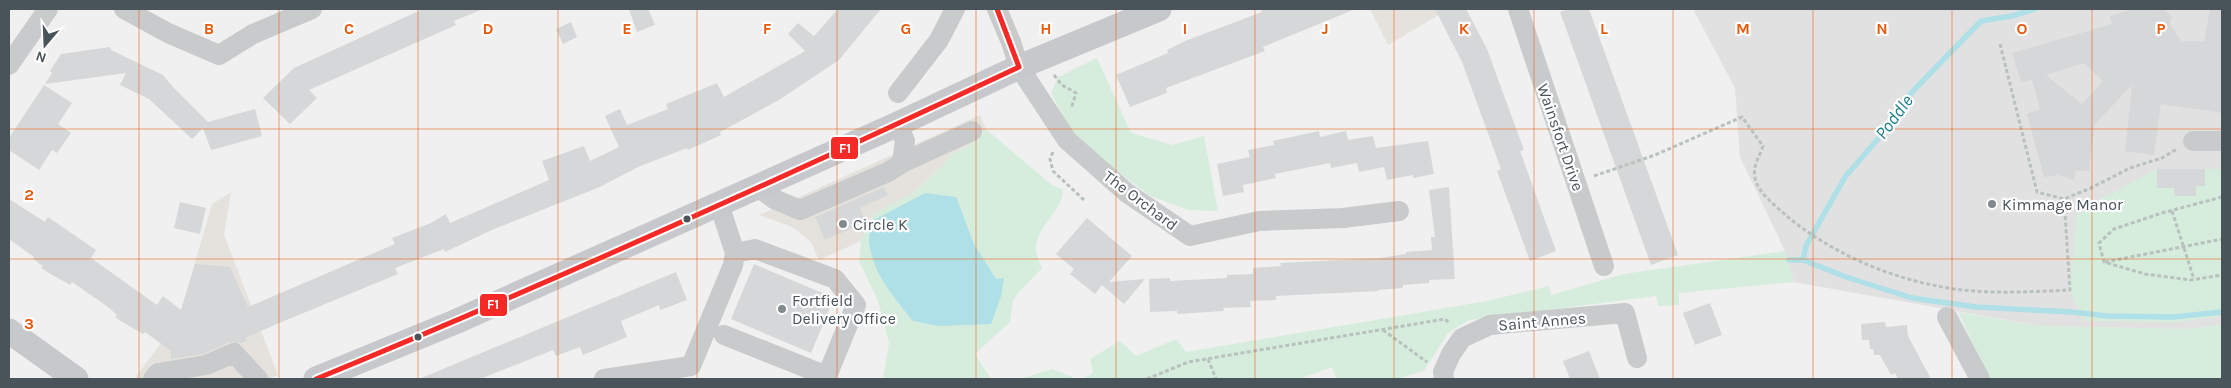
<svg xmlns="http://www.w3.org/2000/svg" width="2231" height="388" font-family="Karla,sans-serif">
	<rect width="100%" height="100%" fill="#f0f0f0"/>
	<path fill="#e5e2de" d="M1370,9H1449L1388,45Z
		M980,115L986,129L970,145L950,155L945,164L913,193L873,214L861,241L819,260L811,242L792,227L759,215Z
		M231,192L224,235L278,375L268,379H134L178,321L212,204Z"/>
	<path fill="#e2e1e1" d="M1693,9H2222V325L2187,329L2039,326L1794,282L1785,251L1740,157L1735,88Z"/>
	<path fill="#d6eddd" d="M1097,58L1131,133L1172,145L1204,136L1218,211L1188,210L1150,196L1075,139L1051,93L1058,77Z
		M986,129L1052,185L1063,190C1062,213 1036,226 1036,249C1036,255 1040,263 1042,268L1019,292L1013,301L1010,322L975,354L991,379H883L889,343L878,301L859,261L861,241L873,214L913,193L945,164L950,155L970,145Z
		M2157,169V188H2174L2175,196L2196,195V186H2205V169H2222V316L2178,322L2084,321L2070,290L2077,212Z
		M1785,251L1794,282L1679,293V305L1658,306L1656,296L1469,320L1448,333L1424,371L1397,379H1337L1332,367L1299,379H1082L1093,373L1090,359L1120,341L1136,356L1176,339L1186,352L1487,301L1549,286L1551,295L1624,274Z
		M1958,312L2039,326L2187,329L2222,325V379H1990Z
		M1052,369L1077,379H1019Z"/>
	<path fill="#afdfe7" d="M925,193L956,197L974,244L996,279L1004,278L1001,296L991,324L939,326L913,321C894,297 871,272 869,240C869,234 871,227 872,221Z"/>
	<g fill="none" stroke-linecap="round" stroke-linejoin="round">
		<path stroke="#afdfe7" stroke-width="5.5" d="M1789,260H1803L1846,277L1912,298L1976,307L2072,312L2107,316L2173,317L2222,312
			M1803,260L1806,246L1845,177L1890,125L1912,92L1981,21L2012,16L2035,9"/>
	</g>
	<path fill="#d6d7d8" fill-rule="evenodd" d="M423,9H483L454,21L456,25L309,90L317,98L290,124L263,98L294,68Z
		M629,9H648L655,25L637,32Z
		M838,9H881L839,60L779,100L720,132L721,135L688,150L687,148L638,167L600,187L494,229L445,252L444,249L395,268L398,274L284,321L245,338L247,341L240,343L230,342L203,354L171,359V351L145,332L143,334L124,323L115,317L117,315L108,307L72,282L70,285L49,273L41,268L43,266L33,259L34,257L9,239V199L45,222L48,217L96,250L91,258L157,305L163,296L181,310L195,264L230,267L248,307L395,244L392,238L431,223L446,214L450,223L549,180L542,161L584,146L590,161L619,147L605,116L620,109L627,125L668,109L666,104L717,83L724,97L805,51L788,34L798,23L814,36Z
		M1260,9L1353,10L1263,47L1265,51L1166,88L1167,93L1130,107L1116,75L1168,53L1167,50L1185,41L1262,12Z
		M1435,9H1466L1487,49L1524,150L1520,151L1556,251L1530,261L1497,171L1501,169L1462,62Z
		M1569,9H1589L1678,255L1651,265L1560,12Z
		M2133,9H2152L2153,11L2164,9L2172,16L2170,24L2181,41H2204L2210,9H2222V113L2161,104L2154,155L2125,151L2132,85L2094,125L2089,171H2076L2074,180L2058,175L2044,177L2027,114L2040,109L2032,80L2021,82L2012,53L2112,24L2110,16ZM2084,63L2103,81L2082,104L2046,75Z
		M571,22L577,37L563,44L556,29Z
		M110,47L111,50L163,75L173,87L208,122L255,109L262,136L211,150L203,128L192,139L149,99L120,85L126,73L45,84L52,73L50,71L61,54Z
		M44,85L72,103L58,124L71,133L57,153L52,150L39,170L9,150V138Z
		M1319,131L1320,137L1346,131L1348,140L1373,136L1376,148L1428,141L1434,174L1413,178V175L1387,180L1384,167L1359,172L1357,163L1331,168L1330,163L1275,174L1276,178L1243,185L1244,192L1223,196L1217,164L1250,157L1248,150L1274,145L1273,141Z
		M2157,169H2205V186H2196V196H2175L2174,188H2157Z
		M884,187L888,195L860,208L866,222L825,240L815,217Z
		M1449,187L1455,279L1429,280V283L1403,285V288L1378,290V291L1276,296V300L1250,301L1251,307L1223,308L1224,311L1177,314V311L1150,312L1149,279L1170,278V281L1227,278V275L1253,274V268L1281,266L1280,263L1380,258L1406,254V252L1432,250L1431,237H1435L1429,190Z
		M180,202L206,208L200,234L174,228Z
		M1087,218L1132,256L1109,282L1145,279L1124,304L1102,285L1095,294L1070,274L1074,269L1056,254Z
		M754,264L834,298L811,353L731,319Z
		M676,272L687,300L660,310L659,305L621,321L627,337L583,355L580,347L556,356L553,350L480,379H419Z
		M1710,303L1722,335L1695,345L1683,313Z
		M1885,322L1886,327L1907,325L1908,336L1931,379H1898L1895,373L1891,375L1880,355H1874L1873,349H1870L1869,340H1862L1861,324Z
		M1589,351L1600,379H1570L1563,361Z"/>
	<g fill="none" stroke-linecap="round" stroke-linejoin="round">
		<path stroke="#b8c1be" stroke-width="3" stroke-dasharray="4 2.5" stroke-linecap="butt" d="M2000,44L2037,192L2064,199L2091,188L2130,168L2162,158L2177,149
			M1054,75L1062,85L1076,93L1071,109
			M1053,152L1050,159L1053,171L1084,200
			M1594,176L1655,155L1742,117L1763,146C1759,158 1751,168 1756,182C1761,194 1771,202 1781,211C1824,249 1881,275 1937,286C1980,295 2027,292 2070,290L2064,199
			M2222,197L2162,213L2114,229L2099,243L2104,262L2145,274L2191,280L2222,275
			M2172,211L2194,279
			M2105,262L2222,239
			M1383,330L1427,362
			M1208,359L1216,379
			M1147,379L1188,362L1445,319L1450,324"/>
		<path stroke="#c8cacb" stroke-width="20" d="M124,9L168,33L219,55L253,34L312,9
			M997,9L1011,42L1019,67L1067,140L1127,193L1190,236L1259,221L1343,218L1399,211
			M1518,9L1604,266
			M9,65L48,9
			M898,93L939,40L955,9
			M2193,141H2222
			M902,163L972,131
			M758,187L774,199L800,210L888,172L902,163L905,141L898,124
			M1947,317L1980,379
			M724,335L827,376L856,305L835,279L755,249L735,253
			M153,379L158,373L206,365L234,353L258,379
			M604,379L691,366L733,265L735,253L719,204
			M1444,379L1443,372L1451,354L1462,338L1490,325L1625,313L1637,358"/>
		<path stroke="#c6c8cb" stroke-width="25" d="M9,331L76,379
			M316,379L455,322L898,124L1019,67L1159,9"/>
		<defs>
			<path id="bus-1" d="M997,9L1019,67
				M316,379C553,282 787,176 1019,67"/>
		</defs>
		<use href="#bus-1" stroke="#fff" stroke-width="9"/>
		<use href="#bus-1" stroke="#f52a26" stroke-width="5"/>
	</g>
	<path fill="none" stroke="#e8590c" stroke-width="1" stroke-opacity="0.55" d="M139,9V379M279,9V379M418,9V379M558,9V379M697,9V379M837,9V379M976,9V379M1116,9V379M1255,9V379M1394,9V379M1534,9V379M1673,9V379M1813,9V379M1952,9V379M2092,9V379M9,129H2222M9,259H2222"/>
	<g fill="#838a8e" stroke="#fff" stroke-width="2">
		<circle cx="1992" cy="204" r="5"/>
		<circle cx="843" cy="224" r="5"/>
		<circle cx="782" cy="309" r="5"/>
	</g>
	<g fill="#49535a" stroke="#fff" stroke-width="2">
		<circle cx="687" cy="219" r="4.5"/>
		<circle cx="418" cy="337" r="4.5"/>
	</g>
	<g text-anchor="middle" stroke-width="4.5" stroke-linejoin="round" paint-order="stroke">
		<g font-size="16" fill="#49535a" stroke="#fff">
			<text transform="translate(1561 137) rotate(71)" y="6">Wainsfort Drive</text>
			<text transform="translate(1141 200) rotate(37)" y="6">The Orchard</text>
			<text transform="translate(1542 321) rotate(-5)" y="6">Saint Annes</text>
		</g>
		<g font-size="16" fill="#49535a" stroke="#fff" text-anchor="start">
			<text x="2002" y="210">Kimmage Manor</text>
			<text x="853" y="230">Circle K</text>
			<text x="792" y="306">Fortfield<tspan x="792" dy="18">Delivery Office</tspan></text>
		</g>
		<g font-size="18" font-style="italic" fill="#1a7e8d" stroke="#fff">
			<text transform="translate(1894 117) rotate(-53)" y="6">Poddle</text>
		</g>
	</g>
	<g font-size="16" text-anchor="middle" font-weight="bold" fill="#e8590c" stroke="#fff" stroke-width="4.5" stroke-linejoin="round" paint-order="stroke">
		<text x="209" y="34">B</text>
		<text x="349" y="34">C</text>
		<text x="488" y="34">D</text>
		<text x="627" y="34">E</text>
		<text x="767" y="34">F</text>
		<text x="906" y="34">G</text>
		<text x="1046" y="34">H</text>
		<text x="1185" y="34">I</text>
		<text x="1325" y="34">J</text>
		<text x="1464" y="34">K</text>
		<text x="1604" y="34">L</text>
		<text x="1743" y="34">M</text>
		<text x="1882" y="34">N</text>
		<text x="2022" y="34">O</text>
		<text x="2161" y="34">P</text>
		<text x="29" y="200">2</text>
		<text x="29" y="329">3</text>
	</g>
	<g stroke="#fff" stroke-width="2">
		<rect x="830" y="136" width="29" height="24" rx="5" fill="#f52a26"/>
		<rect x="479" y="293" width="29" height="24" rx="5" fill="#f52a26"/>
	</g>
	<g font-size="14" text-anchor="middle" font-weight="bold" fill="#fff">
		<text x="845" y="153">F1</text>
		<text x="493" y="309">F1</text>
	</g>
	<rect width="2231" height="388" fill="none" stroke="#49535a" stroke-width="20"/>
	<g transform="translate(45 45) rotate(199)" stroke="#ffffff" stroke-width="4" paint-order="stroke">
	<path d="M0-4L9 19L0 12L-9 19Z" fill="#49535a"/>
	<text y="-8" font-size="14" font-weight="bold" text-anchor="middle" fill="#49535a">N</text>
	</g>
</svg>
